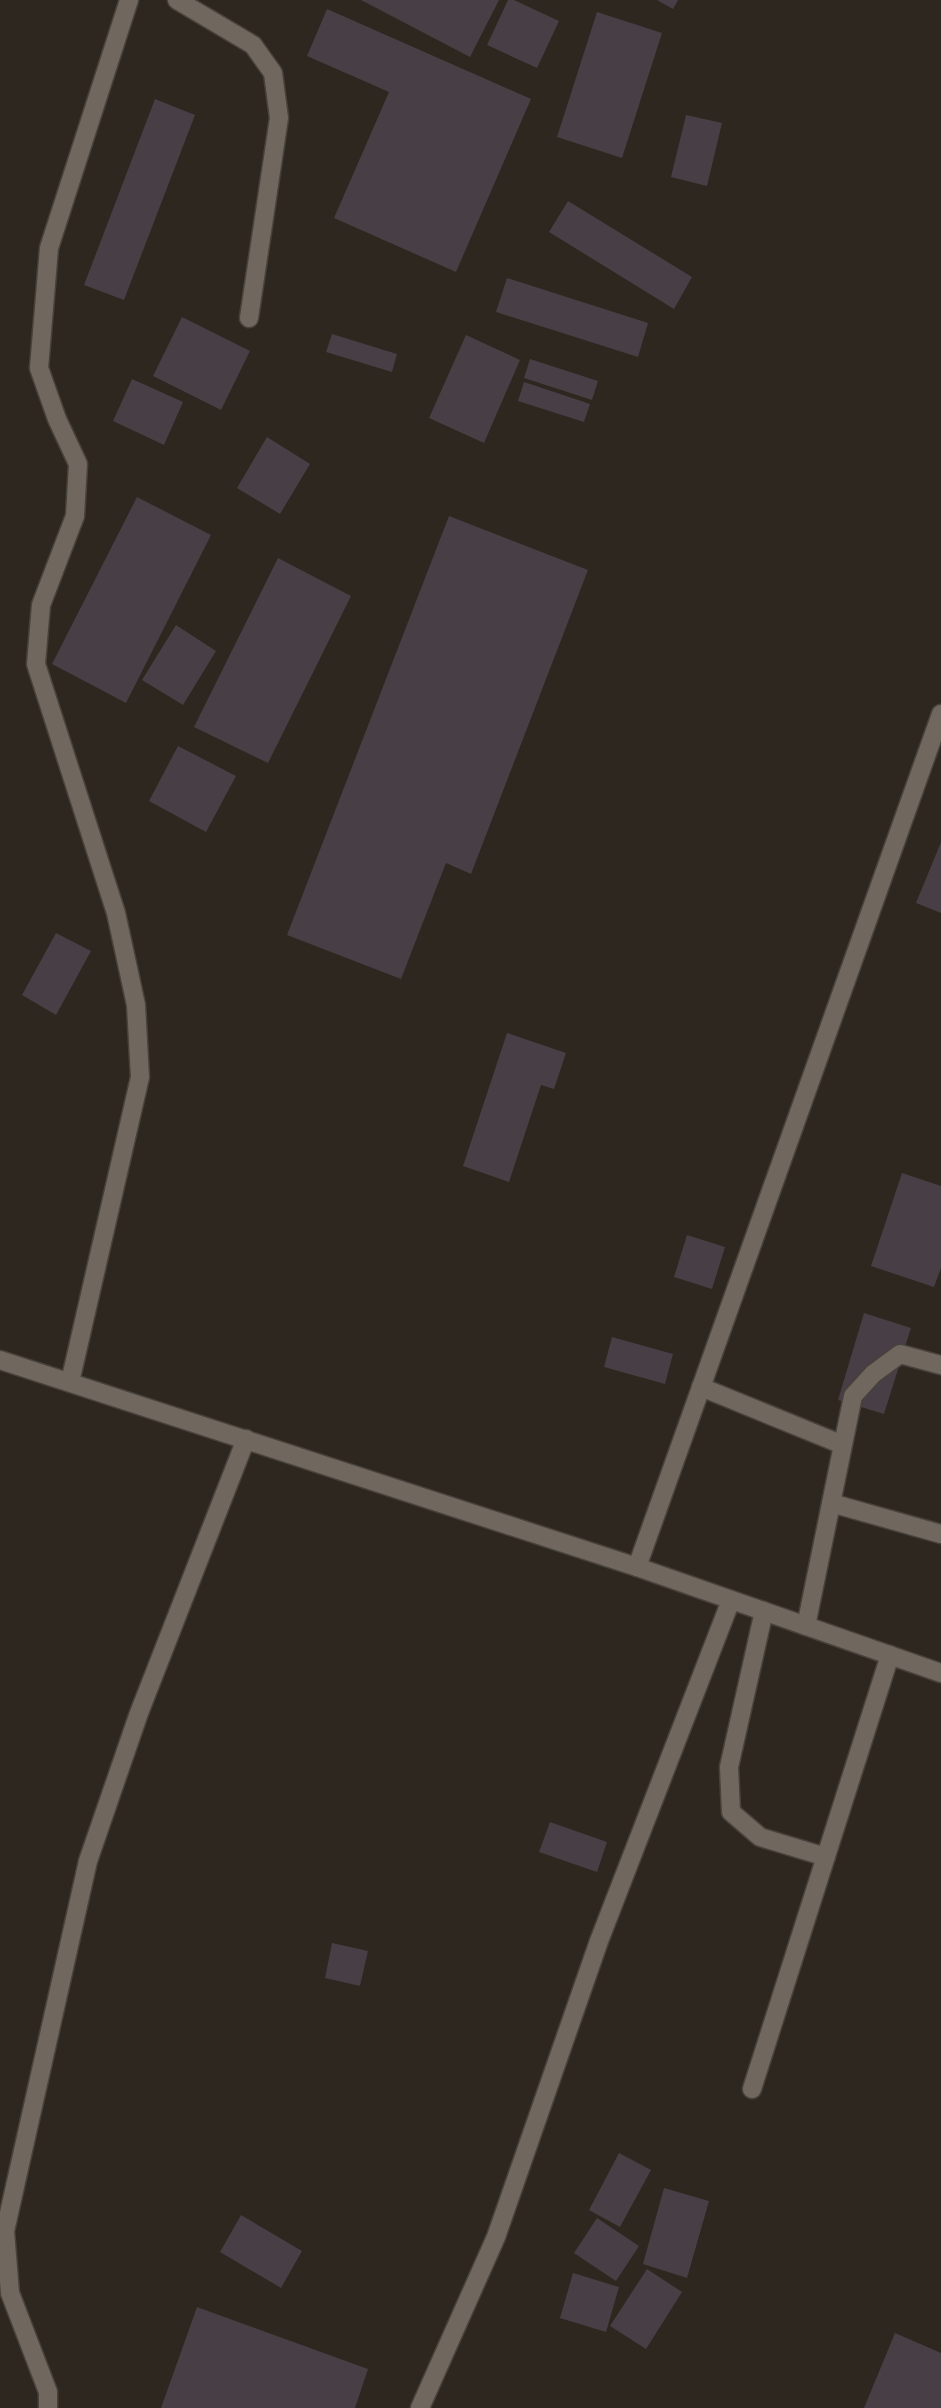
<svg xmlns="http://www.w3.org/2000/svg" width="941" height="2408" font-family="Barlow,sans-serif">
	<rect width="100%" height="100%" fill="#2e271f"/>
	<path fill="#483e45" d="M361,0H499L470,57Z
		M508,0H514L559,21L537,68L487,45Z
		M657,0H678L673,9Z
		M327,9L531,99L456,272L334,218L389,92L307,56Z
		M597,12L662,33L622,158L557,137Z
		M155,99L195,115L124,300L84,285Z
		M686,115L722,123L707,186L671,177Z
		M568,201L692,277L674,309L549,232Z
		M507,278L648,323L638,357L496,312Z
		M182,317L250,351L221,410L153,376Z
		M332,334L397,354L392,372L326,352Z
		M466,335L520,360L484,443L429,418Z
		M530,359L598,381L592,400L524,378Z
		M132,379L183,402L164,445L113,421Z
		M524,382L590,404L584,422L518,401Z
		M267,437L310,464L280,514L237,488Z
		M137,497L211,535L126,703L52,664Z
		M449,516L588,570L471,874L446,863L401,979L287,935Z
		M278,558L351,596L268,763L194,727Z
		M176,625L216,651L183,705L142,680Z
		M178,746L236,776L206,832L149,801Z
		M941,842V913L916,903Z
		M56,933L91,951L56,1015L22,995Z
		M507,1033L566,1053L554,1089L541,1085L509,1182L463,1166Z
		M902,1173L941,1186V1268L934,1287L871,1266Z
		M687,1235L725,1247L712,1289L674,1277Z
		M864,1313L911,1328L884,1414L838,1400Z
		M612,1337L673,1354L665,1384L604,1367Z
		M550,1822L607,1842L597,1872L539,1852Z
		M332,1943L368,1951L360,1986L325,1978Z
		M619,2153L651,2170L620,2227L589,2210Z
		M664,2188L709,2201L687,2278L643,2264Z
		M241,2215L302,2251L281,2288L220,2252Z
		M597,2218L639,2246L616,2281L574,2253Z
		M647,2269L682,2292L646,2349L610,2326Z
		M573,2273L619,2287L606,2332L560,2318Z
		M197,2307L368,2369L355,2408H161Z
		M895,2333L941,2353V2408H864Z"/>
	<g fill="none" stroke-linecap="round" stroke-linejoin="round">
		<defs>
			<path id="service" d="M177,0L253,45L273,73L279,118L249,318
				M70,1382L140,1077L136,1005L116,913L36,664L41,605L75,516L78,464L57,419L39,368L49,248L129,0
				M701,1387L843,1445
				M831,1503L941,1534
				M764,1611L729,1767L731,1812L760,1837L826,1857
				M806,1626L853,1396L873,1374L900,1354L941,1365
				M752,2089L890,1655
				M48,2408V2392L10,2293L5,2231L88,1861L139,1713L246,1439
				M420,2408L496,2237L599,1941L731,1600"/>
			<path id="minor" d="M637,1567L941,714"/>
			<path id="tertiary" d="M0,1360L637,1567L941,1673"/>
		</defs>
		<use href="#service" stroke="#48423c" stroke-width="21"/>
		<use href="#minor" stroke="#48423c" stroke-width="21"/>
		<use href="#tertiary" stroke="#48423c" stroke-width="21"/>
		<use href="#service" stroke="#70685f" stroke-width="18"/>
		<use href="#minor" stroke="#70685f" stroke-width="18"/>
		<use href="#tertiary" stroke="#70685f" stroke-width="18"/>
	</g>
</svg>
